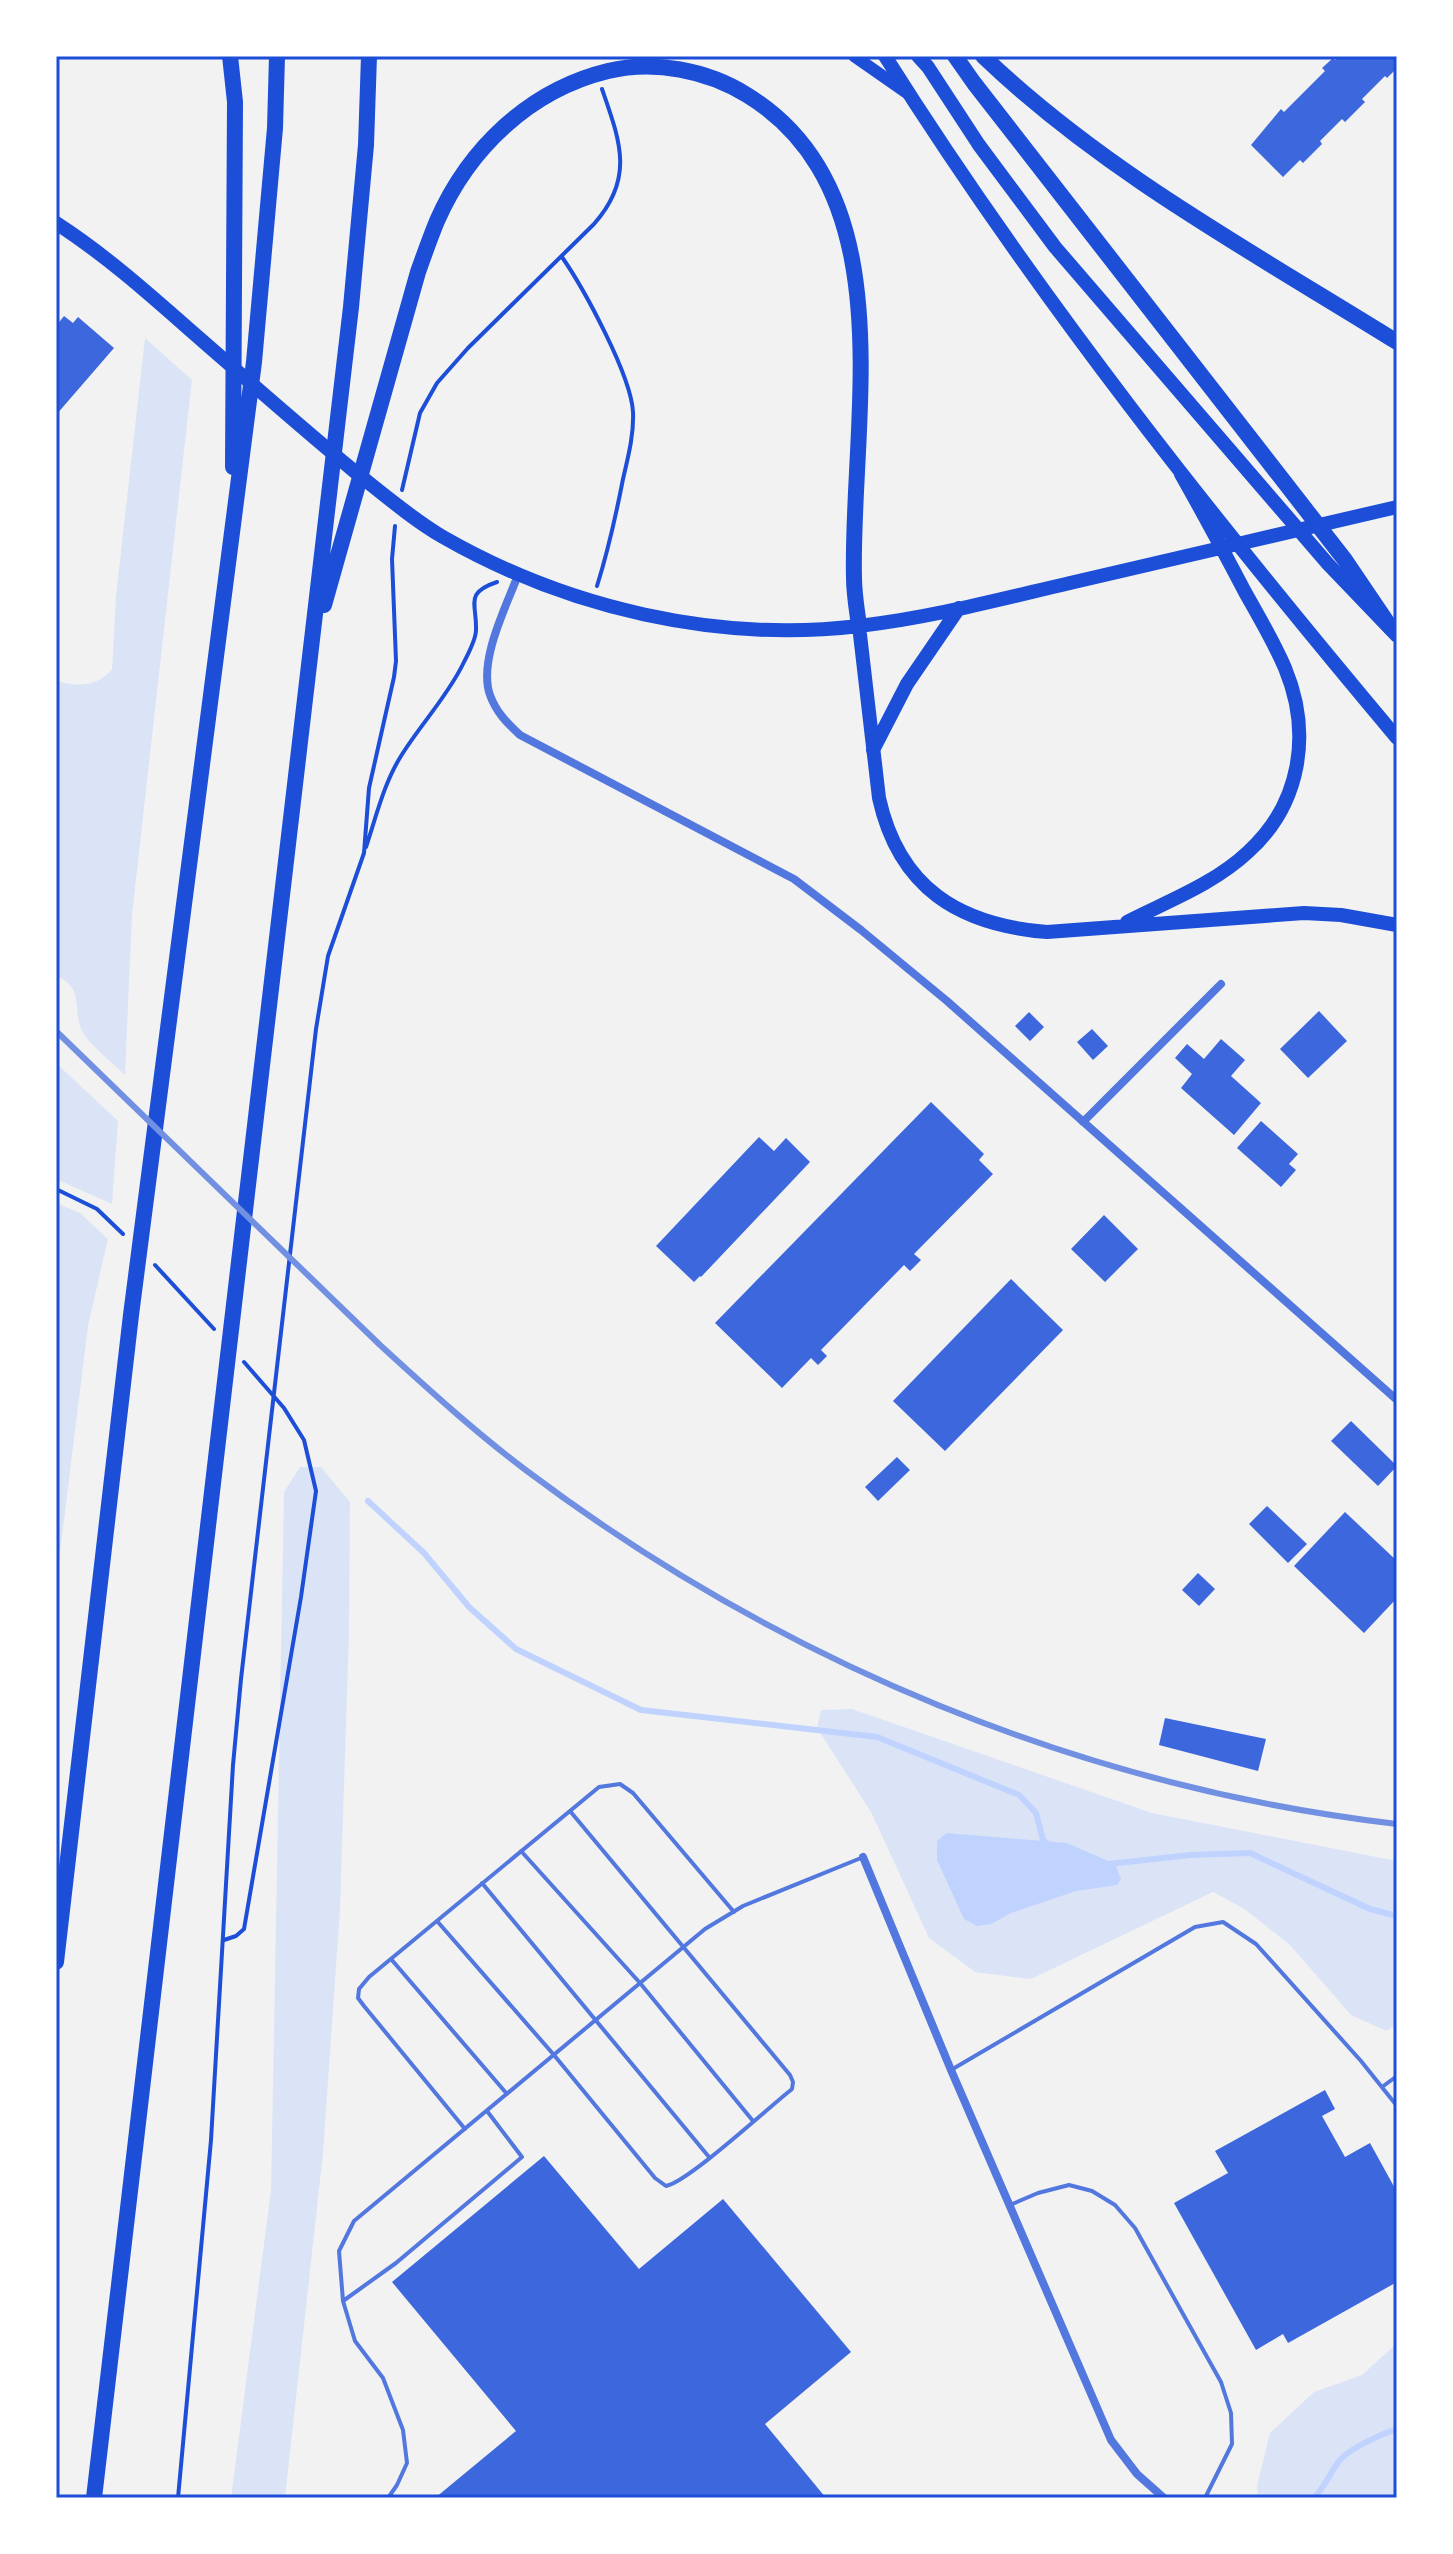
<svg xmlns="http://www.w3.org/2000/svg" width="1453" height="2554" font-family="Merriweather,serif">
	<rect width="100%" height="100%" fill="#f2f2f2"/>
	<path fill="#dbe4f7" d="M145,338L192,380L132,915L125,1075C113,1063 87,1043 81,1029C73,1008 84,987 56,976V681C76,686 97,688 112,669L116,596Z
		M56,1063L118,1121L112,1204L56,1179Z
		M56,1203L80,1213L108,1239L88,1326L56,1585Z
		M300,1467H321L350,1502L349,1633L340,1910L323,2153L285,2498H231L271,2190L284,1492Z
		M852,1709L1152,1813L1397,1861V2025L1386,2031L1351,2015L1290,1945L1243,1908L1213,1892L1031,1979L975,1972L929,1938L871,1812L817,1728L821,1710Z
		M1397,2343V2498H1258L1257,2486L1270,2433L1314,2392L1362,2375Z"/>
	<path fill="#bfd3fe" d="M947,1833L1067,1843L1115,1864L1121,1879L1117,1885L1076,1891L1011,1913L991,1924L977,1926L964,1919L937,1860V1841Z"/>
	<g fill="none" stroke-linecap="round" stroke-linejoin="round">
		<path stroke="#bfd3fe" stroke-width="6" d="M368,1501L424,1553L469,1607L516,1649L641,1710L877,1737L1019,1795L1036,1813L1043,1840L1048,1844
			M1109,1864L1190,1855L1250,1853L1370,1909L1397,1916
			M1314,2498C1325,2487 1330,2472 1340,2460C1350,2448 1382,2434 1397,2429"/>
	</g>
	<path fill="#3d67dc" d="M1340,56H1397V68L1387,78L1385,76L1362,99L1365,102L1345,122L1342,119L1320,141L1322,144L1303,163L1300,160L1283,177L1251,145L1281,109L1284,112L1325,71L1322,68L1333,58L1335,60Z
		M64,316L73,323L78,317L114,348L56,415V326Z
		M1319,1011L1347,1041L1308,1078L1280,1049Z
		M1029,1012L1044,1027L1030,1041L1015,1026Z
		M1092,1029L1108,1046L1093,1060L1077,1042Z
		M1221,1039L1245,1060L1231,1076L1261,1103L1234,1135L1181,1088L1192,1074L1175,1058L1187,1044L1204,1059Z
		M931,1102L984,1154L979,1160L993,1174L914,1254L921,1260L910,1271L904,1265L821,1350L827,1356L818,1365L811,1358L782,1388L715,1323Z
		M1261,1121L1298,1154L1289,1164L1296,1170L1281,1187L1237,1148Z
		M759,1137L774,1151L786,1138L810,1162L701,1277L700,1276L694,1282L656,1246Z
		M1104,1215L1138,1249L1105,1282L1071,1249Z
		M1011,1279L1063,1330L945,1451L893,1401Z
		M1351,1421L1397,1466L1378,1486L1331,1441Z
		M897,1457L910,1470L878,1501L865,1487Z
		M1267,1506L1307,1544L1288,1563L1249,1524Z
		M1345,1512L1397,1561V1598L1364,1633L1294,1566Z
		M1198,1573L1215,1589L1199,1606L1182,1590Z
		M1165,1718L1266,1739L1258,1771L1159,1745Z
		M1325,2090L1335,2109L1322,2116L1345,2157L1370,2143L1397,2192V2282L1288,2343L1283,2334L1256,2350L1174,2203L1228,2173L1215,2151Z
		M544,2156L639,2269L723,2199L851,2352L765,2424L826,2498H435L516,2431L392,2282Z"/>
	<g fill="none" stroke-linecap="round" stroke-linejoin="round">
		<path stroke="#1d4ed8" stroke-width="4" d="M562,257C584,289 631,375 633,412C634,435 628,457 623,479C616,515 608,551 597,586
			M402,490L420,413L437,383L468,348L594,224C635,178 620,141 602,89
			M366,847C376,817 384,783 401,756C420,725 447,697 463,664C468,654 476,640 476,630C477,604 464,593 497,582
			M56,1189L97,1209L123,1234
			M155,1265L214,1329
			M224,1940L236,1936L244,1929L301,1597L316,1491L304,1440L284,1408L244,1362
			M178,2498L211,2140L233,1765L241,1679L316,1029L328,956L364,853L369,788L394,677L396,661L392,559L395,526"/>
		<path stroke="#5277de" stroke-width="4" d="M521,1851L640,1983L753,2121
			M482,1883L709,2157
			M437,1921L554,2055L655,2178L666,2186C688,2182 768,2108 792,2089L793,2082L790,2075L570,1811
			M391,1959L507,2094
			M951,2070L1195,1927L1223,1922L1256,1944L1361,2061L1397,2106
			M1382,2087L1397,2076
			M465,2129L364,2006L358,1998L359,1989L369,1977L599,1787L620,1784L633,1793L734,1912
			M1010,2205L1038,2193L1069,2185L1092,2191L1115,2205L1135,2228L1221,2382L1231,2413L1232,2444L1205,2498
			M343,2301L396,2263L522,2157L487,2111
			M388,2498L397,2485L407,2463L403,2430L383,2378L355,2341L343,2301L339,2251L354,2221L705,1929L743,1906L861,1858"/>
		<path stroke="#5277de" stroke-width="8" d="M518,575C506,607 478,661 490,695C496,712 507,723 520,735L794,879L861,930L947,1001L1397,1400
			M1083,1122L1221,984
			M863,1857L951,2070L1111,2440L1137,2474L1164,2498"/>
		<path stroke="#1d4ed8" stroke-width="12" d="M854,56L907,93"/>
		<path stroke="#1d4ed8" stroke-width="14" d="M885,56C1037,297 1214,520 1397,738
			M918,56L928,67L979,145L1055,247L1328,564L1397,636"/>
		<path stroke="#1d4ed8" stroke-width="14" d="M56,223C104,254 147,292 190,330C244,377 298,425 354,471C382,493 412,519 443,537C567,608 717,643 859,626C930,618 1001,599 1070,583C1179,558 1288,532 1397,507
			M859,626L879,798C899,888 959,925 1047,932L1304,913L1341,915L1397,925
			M873,750L907,684L959,608
			M1127,922C1168,901 1214,884 1248,852C1301,804 1312,733 1285,668C1274,642 1259,617 1245,592C1224,552 1203,513 1181,474"/>
		<path stroke="#1d4ed8" stroke-width="16" d="M230,56L235,102L233,467
			M955,56L974,83L1345,560L1391,628
			M983,56C1104,172 1256,254 1397,342
			M324,605L418,272C424,255 430,238 437,221C469,148 530,90 608,71C654,60 707,70 747,95C907,193 850,423 854,578C854,594 857,610 859,626
			M56,1962L131,1315L254,362L275,128L277,56
			M94,2498L351,307L366,145L369,56"/>
		<path stroke="#7290e2" stroke-width="6" d="M56,1031L380,1345C427,1388 475,1432 527,1471C781,1662 1080,1787 1397,1824"/>
	</g>
	<rect width="1453" height="2554" fill="none" stroke="#ffffff" stroke-width="116"/>
	<rect x="58" y="58" width="1337" height="2438" fill="none" stroke="#1d4ed8" stroke-width="3"/>
</svg>
